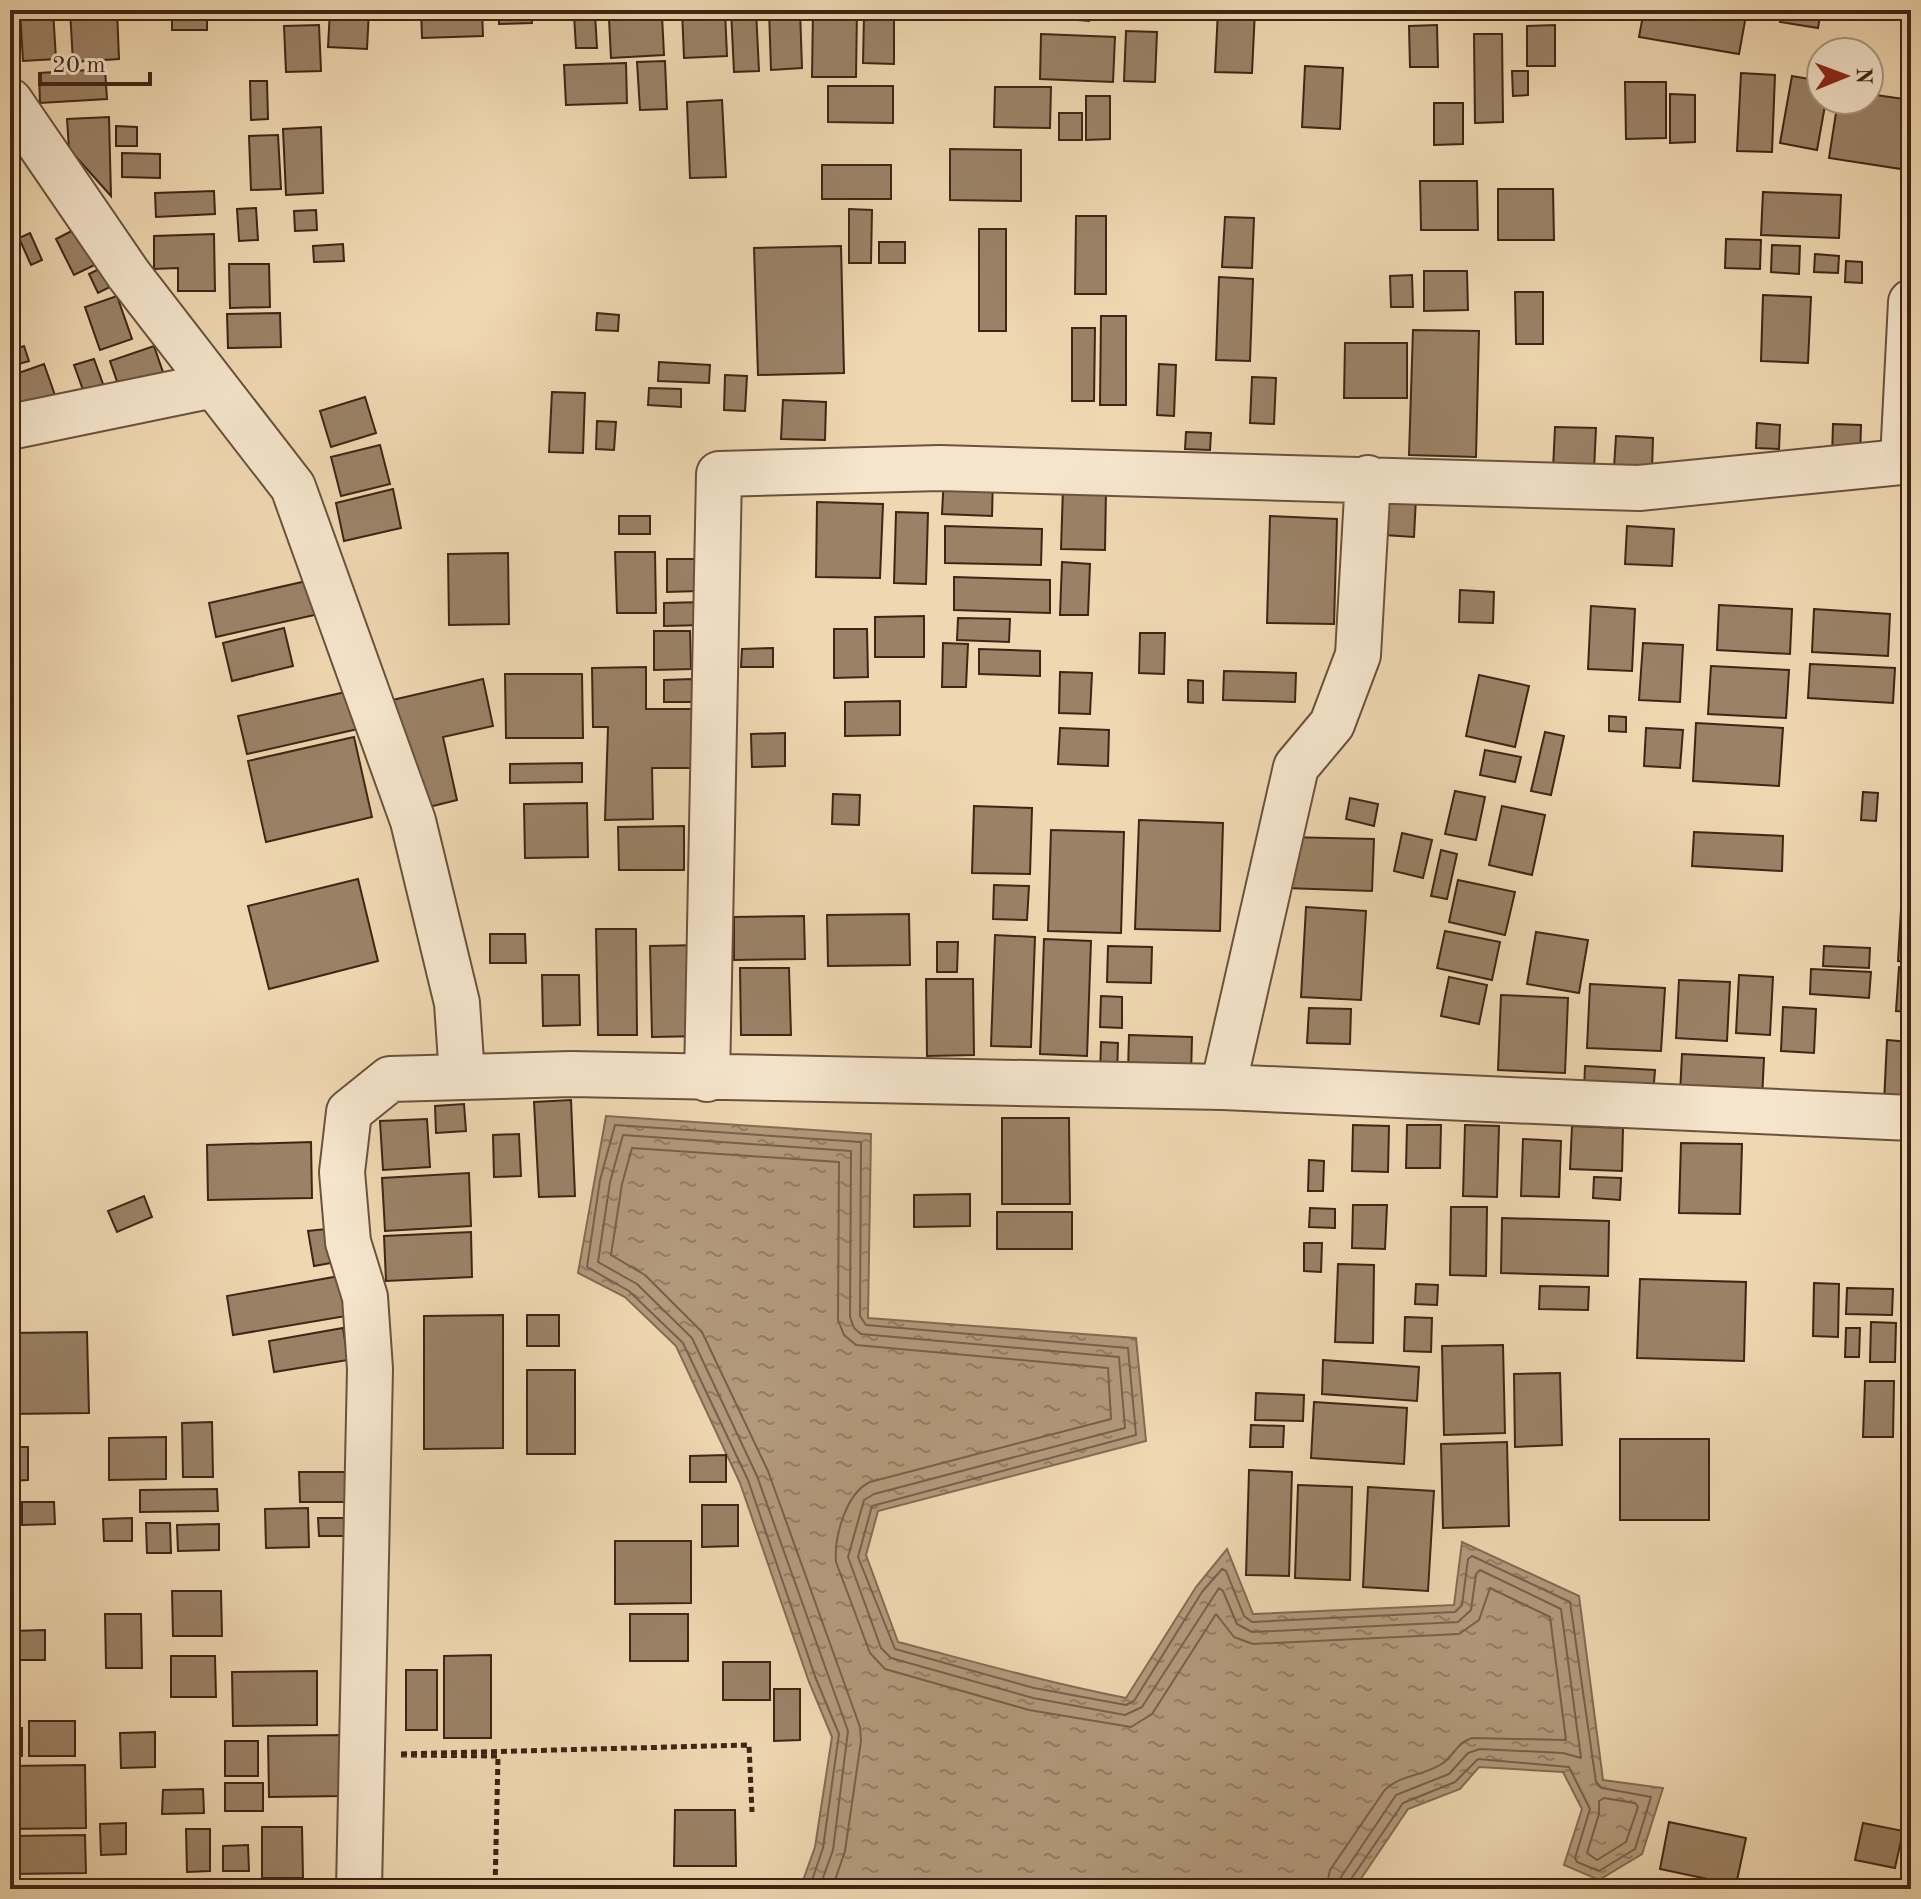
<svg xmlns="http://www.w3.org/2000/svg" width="1921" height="1899" font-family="'Old Standard TT',serif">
	<defs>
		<pattern id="water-ripples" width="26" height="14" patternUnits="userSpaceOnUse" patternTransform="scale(2)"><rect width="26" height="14" fill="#b39a7c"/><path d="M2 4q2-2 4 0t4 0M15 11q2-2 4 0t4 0" fill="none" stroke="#937d65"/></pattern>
	</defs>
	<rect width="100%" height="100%" fill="#efd7b1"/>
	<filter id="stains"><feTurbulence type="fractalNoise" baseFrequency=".0025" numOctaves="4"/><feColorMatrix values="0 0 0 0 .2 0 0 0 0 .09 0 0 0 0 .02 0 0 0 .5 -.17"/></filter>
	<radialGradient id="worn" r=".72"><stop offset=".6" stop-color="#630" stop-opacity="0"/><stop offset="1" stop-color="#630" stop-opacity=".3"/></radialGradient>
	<path fill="url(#water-ripples)" stroke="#856b53" stroke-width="2" d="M606,1116L871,1134L868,1318L1136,1338L1146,1441L878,1511L866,1555L898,1642C975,1662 1049,1683 1126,1698L1196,1587L1227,1549L1253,1614L1454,1605L1462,1542L1579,1596L1603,1780L1663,1788L1642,1854L1599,1880L1564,1865L1582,1809L1563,1772L1479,1767L1460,1789L1408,1809L1354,1889H800L815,1847L832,1737L809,1682L740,1483L676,1346L625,1297L578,1273Z"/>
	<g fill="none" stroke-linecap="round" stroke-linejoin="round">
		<path stroke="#796049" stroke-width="2" d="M1604,1798L1635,1803L1638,1807L1626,1842L1597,1860L1587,1853L1599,1814V1801Z
			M809,1889L823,1848L839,1734L816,1679L748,1480L683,1343L629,1291L587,1267L600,1180L615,1125L861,1142L860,1316L866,1325L1128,1348L1136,1435L872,1506L858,1557L895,1649L1034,1688L1126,1705L1134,1701L1202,1592L1222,1569L1226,1571L1244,1616L1252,1622L1455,1612L1462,1605L1468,1559L1472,1556L1570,1602L1596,1782L1602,1788L1651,1797L1635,1849L1599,1871L1577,1862L1575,1858L1590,1809L1569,1767L1478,1759L1455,1782L1403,1803L1349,1882L1348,1889
			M819,1889L833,1850L848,1731L757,1476L692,1338L637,1284L598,1262L610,1182L623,1135L851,1151L850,1317L854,1328L861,1334L1119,1357L1125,1428L874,1494L864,1500L848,1557L881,1648L891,1658L1033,1698L1125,1715L1142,1707L1219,1588L1223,1591L1237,1624L1252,1632L1458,1622L1471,1610L1476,1574L1480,1570L1561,1609L1581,1758L1563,1753L1480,1749L1468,1753L1449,1774L1396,1795L1341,1877L1338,1889
			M832,1889L845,1851L861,1741L860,1727L768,1471L702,1332L645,1275L611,1255L622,1184L632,1148L839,1162L838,1320L844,1335L856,1345L1108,1368L1111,1419L870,1482C846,1493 834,1537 836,1562L870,1653L885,1669L1029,1710L1131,1727L1152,1714L1216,1614L1234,1637L1253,1644L1459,1634L1479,1620L1490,1588L1550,1617L1566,1740L1472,1738C1457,1743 1454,1755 1443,1763C1425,1776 1400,1774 1384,1791L1330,1870L1326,1889"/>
	</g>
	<path fill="#9b8267" stroke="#3f2516" stroke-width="2" d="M20,10H53L56,59L23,61Z
		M70,10H117L119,59L73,62Z
		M172,10H207V30H172Z
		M224,10H250V15L224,16Z
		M330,10H369L367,49L328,47Z
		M421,10H482L483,36L422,38Z
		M531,10L532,23L499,24V11Z
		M682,10H725L727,56L684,58Z
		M731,10H756L759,71L734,72Z
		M769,10H800L802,68L771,70Z
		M813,10H857L856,77H812Z
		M1066,10H1089V21L1066,19Z
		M1218,10H1255L1252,73L1215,72Z
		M1644,10H1747L1739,54L1639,37Z
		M1782,10H1821L1818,28L1780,22Z
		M595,14L597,48H576L574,15Z
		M662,16L664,55L611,58L609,19Z
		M864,16H894V64L863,63Z
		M319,25L321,71L286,72L284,26Z
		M1437,25L1438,67H1410L1409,26Z
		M1555,25V66H1527V26Z
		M1126,31L1157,32L1155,82L1124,81Z
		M1041,34L1115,37L1113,82L1040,79Z
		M1474,34H1502L1503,122L1475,123Z
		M665,61L667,109L640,110L637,62Z
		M626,63L627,103L566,105L564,65Z
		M1305,66L1343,68L1340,129L1302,127Z
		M105,69L107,99L40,103L39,73Z
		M1512,71H1528V95L1513,96Z
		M1741,73L1775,75L1772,152L1737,151Z
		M1792,76L1821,81V100H1826L1817,150L1780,143Z
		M250,81H267L268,119L251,120Z
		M1625,82H1666V138L1626,139Z
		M828,86H893V123L828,122Z
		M995,87H1051L1050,128L994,127Z
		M1670,94L1695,95V142L1670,143Z
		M1869,94L1911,100L1901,169L1829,158L1838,100H1869Z
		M1086,96H1110V139L1086,140Z
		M722,100L726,177L690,178L687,102Z
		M1434,103H1463V144L1434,145Z
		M1059,113H1082V140H1059Z
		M109,117L111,196L69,149L67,119Z
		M116,126L137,127V146H116Z
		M321,127L323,193L286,195L283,129Z
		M278,135L281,189L251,190L249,136Z
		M950,149L1021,150V201L950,200Z
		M122,153L160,154V178L122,177Z
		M822,165H891V199H822Z
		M1420,181H1477L1478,230H1421Z
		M1498,189H1553L1554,240H1498Z
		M214,191L215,214L156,217L155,193Z
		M1763,192L1841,195L1839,238L1761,235Z
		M256,208L258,240L239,241L237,209Z
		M849,209L872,210L871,263H849Z
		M316,210L317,230L295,231L294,211Z
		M1076,216H1106V294H1075Z
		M1225,217L1254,218L1252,268L1222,267Z
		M87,223L105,260L74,275L56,239Z
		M979,229H1006V331H979Z
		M30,233L42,260L31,265L19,238Z
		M214,234L215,291H178V268L154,269V236Z
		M1726,239L1761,240L1760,269L1725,268Z
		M879,242H905V263H879Z
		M343,244L344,261L314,262L313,246Z
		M1772,245L1800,246L1799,274L1771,272Z
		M841,246L844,373L758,375L754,248Z
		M1815,254L1839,256L1838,273L1814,272Z
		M1846,261L1862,262V283L1845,282Z
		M111,263L120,282L98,293L89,274Z
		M229,264H269L270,307L230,308Z
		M1424,271H1467L1468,310L1424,311Z
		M1412,275L1413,307H1391L1390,276Z
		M1219,277L1253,279L1250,361L1216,360Z
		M1515,292H1543V344H1516Z
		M1763,295L1811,297L1808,363L1761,361Z
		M117,296L132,339L100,350L85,307Z
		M280,313L281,347L228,348L227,314Z
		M597,313L619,315L618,331L596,330Z
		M1101,316H1126V405H1100Z
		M1072,328H1095L1094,401H1072Z
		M1413,330L1479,331L1476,457L1409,455Z
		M1345,343H1407V398H1344Z
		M24,346L29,361L12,366L10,351Z
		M154,346L166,381L122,396L110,361Z
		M94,359L107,395L87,401L74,365Z
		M659,362L710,365L709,383L658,381Z
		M44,364L57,401L17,415L10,396V376Z
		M1159,364L1176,365L1174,416L1157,415Z
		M725,375L747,376L745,411L724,410Z
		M1252,377L1276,378L1274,424L1250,423Z
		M649,388L681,389V407L648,405Z
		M552,392L585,393L583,453L549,452Z
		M365,397L376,433L331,447L320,411Z
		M783,400L826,402L825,440L781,439Z
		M597,421L616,422L614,450L596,449Z
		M1757,423L1780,425L1779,449L1756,448Z
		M1833,424L1861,425L1860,458L1832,457Z
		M1555,427L1596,428L1594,471L1553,469Z
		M1186,432L1211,433L1210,450L1185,449Z
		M1616,436L1653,438L1652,470L1614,468Z
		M380,445L390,484L341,496L331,457Z
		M944,475L993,476L992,516L942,514Z
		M1063,488L1106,489L1105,550L1061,549Z
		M393,489L401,528L344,541L336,503Z
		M1386,496L1416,497L1414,537L1384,535Z
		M817,502L883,504L880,578L816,577Z
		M896,512L928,513L926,584L894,583Z
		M619,516H650V534H619Z
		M1270,516L1337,519L1334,624L1267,623Z
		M945,526L1042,529L1041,565L945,563Z
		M1627,526L1674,529L1672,566L1625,564Z
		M615,552H655L656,613H617Z
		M508,553L509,624L449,625L448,554Z
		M667,559H699V591L667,592Z
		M1062,562L1090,564L1088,615H1060Z
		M954,577L1050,580V613L954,610Z
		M311,580L319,614L216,637L209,603Z
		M1460,590L1494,592L1493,623L1459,622Z
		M704,602V625L664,626V603Z
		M1719,605L1792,609L1790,654L1717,650Z
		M1591,606L1635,609L1632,671L1588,669Z
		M1814,609L1890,614L1888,656L1812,652Z
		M924,616V657H875V617Z
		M958,618L1010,619L1009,642L957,640Z
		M284,628L293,666L232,681L223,643Z
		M834,629H867L868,677L834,678Z
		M654,631H690L691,669L654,670Z
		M1140,633H1165L1164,674L1139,673Z
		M943,643L968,644L966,687H942Z
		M1643,643L1683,645L1680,702L1639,700Z
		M773,648V667H741L742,649Z
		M979,649L1040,651V676L979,674Z
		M1810,664L1895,668L1893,703L1808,698Z
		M1711,666L1789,670L1786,718L1708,714Z
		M646,667V709H695V768H652L653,819L605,820L608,727H593L592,668Z
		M1224,671L1296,673L1295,702L1223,700Z
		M1060,672L1092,673L1090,714L1059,713Z
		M505,674H582L583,738H506Z
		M1479,675L1529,686L1515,747L1466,736Z
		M483,679L493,726L443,737L457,800L413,811L388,701Z
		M692,679V702H664V680Z
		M1188,680L1203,681V703L1188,702Z
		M350,691L358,729L247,754L238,716Z
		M900,701V735L845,736V702Z
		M1609,716L1626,717V732L1609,731Z
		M1696,723L1783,728L1779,786L1693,781Z
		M1060,728L1109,730L1108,766L1058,764Z
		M1646,728L1683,730L1680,768L1644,766Z
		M1545,732L1564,736L1551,795L1531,791Z
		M785,733V766L752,767L751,734Z
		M354,737L372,817L266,842L248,761Z
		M1485,750L1521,757L1515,782L1480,775Z
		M582,763V782L510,783V764Z
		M1455,791L1485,797L1476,840L1445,834Z
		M1863,792L1878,793L1876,821L1861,820Z
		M833,794L860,795L859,825L832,824Z
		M1350,798L1378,804L1374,826L1346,819Z
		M587,803L588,857L525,858L524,804Z
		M974,806L1032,808L1030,874L972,873Z
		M1502,806L1545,815L1532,875L1489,865Z
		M1139,820L1223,823L1220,931L1135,929Z
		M684,826V870H619L618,827Z
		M1051,830L1124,832L1121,933L1048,931Z
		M1694,832L1783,836L1782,871L1692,866Z
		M1402,833L1432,840L1423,878L1394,871Z
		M1286,837L1374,839L1372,891L1285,888Z
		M1910,849H1911V891H1908Z
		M1441,850L1457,854L1447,899L1431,896Z
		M358,879L378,961L269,989L248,906Z
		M1458,880L1515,892L1505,935L1449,922Z
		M994,885L1029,886L1027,920L993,919Z
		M1306,907L1366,911L1361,1000L1301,997Z
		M1901,909L1911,910V962L1898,961Z
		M909,914L910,965L828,966L827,915Z
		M804,916L805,959L734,960V917Z
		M596,929H636L637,1035H598Z
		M1445,931L1500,942L1492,980L1437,968Z
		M1536,932L1588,940L1579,993L1527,984Z
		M490,934H525L526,963H490Z
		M995,935L1035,937L1031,1047L991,1046Z
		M1044,939L1091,941L1087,1056L1040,1054Z
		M937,942H958L957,972H937Z
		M702,945L703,1036L652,1037L650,946Z
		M1108,946L1152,947L1151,983L1107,982Z
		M1824,946L1870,948L1869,968L1823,966Z
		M1899,967H1911V1012L1896,1011Z
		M740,968H789L791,1035H741Z
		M1811,969L1871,972L1869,998L1810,994Z
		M542,975H579L580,1025L543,1026Z
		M1739,975L1773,977L1770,1035L1736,1033Z
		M1449,977L1487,985L1479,1024L1441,1016Z
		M926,979H973L974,1055L927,1056Z
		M1679,980L1730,982L1727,1041L1676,1038Z
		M1590,984L1665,988L1661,1051L1587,1048Z
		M1501,995L1568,998L1565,1073L1498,1070Z
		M1101,996L1122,997V1028L1100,1027Z
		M1783,1007L1816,1009L1814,1053L1781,1051Z
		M1309,1008L1351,1009L1350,1044L1307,1043Z
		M1129,1035L1192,1037L1191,1075L1128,1072Z
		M1887,1040L1911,1042V1104L1884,1103Z
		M1101,1042L1118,1043L1117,1075H1100Z
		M1682,1054L1764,1058L1762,1099L1680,1094Z
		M1585,1066L1655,1070L1653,1095L1584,1092Z
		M571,1100L575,1196L539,1197L534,1102Z
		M464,1104L466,1131L436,1133L435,1106Z
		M1002,1118H1069L1070,1204H1002Z
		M427,1119L430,1167L383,1170L380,1121Z
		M1353,1125L1389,1126L1388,1172L1352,1171Z
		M1407,1125H1441L1440,1168H1406Z
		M1465,1125L1499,1126L1497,1197L1463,1196Z
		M1572,1126L1623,1128L1622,1171L1570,1169Z
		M519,1134L521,1176L494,1177L493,1135Z
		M1523,1139L1561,1141L1559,1197L1521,1196Z
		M311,1142L312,1198L208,1200L207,1145Z
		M1681,1143L1742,1144L1740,1214L1679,1213Z
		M1309,1160L1324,1161L1323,1191H1308Z
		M469,1173L471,1226L385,1231L382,1178Z
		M1594,1177L1621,1178L1620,1200L1593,1198Z
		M970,1194V1226L914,1227V1195Z
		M144,1196L152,1217L117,1232L108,1211Z
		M1353,1205H1387L1385,1249L1352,1248Z
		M1451,1207H1487L1486,1276L1450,1275Z
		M1310,1208L1335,1209V1228L1309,1227Z
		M997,1212H1072V1249H997Z
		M1502,1218L1609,1221L1608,1276L1501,1273Z
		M326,1229L331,1263L314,1266L308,1231Z
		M471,1232L472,1277L386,1281L384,1236Z
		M1304,1243H1322L1321,1272L1304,1271Z
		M1338,1264L1374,1265L1373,1343L1335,1342Z
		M345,1275L352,1315L233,1335L227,1296Z
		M1640,1279L1746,1282L1744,1361L1637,1358Z
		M1814,1283L1839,1284L1838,1337L1813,1336Z
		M1416,1284L1438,1285L1437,1305L1415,1304Z
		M1540,1286L1589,1287L1588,1310L1539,1309Z
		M1847,1288L1893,1289L1892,1315L1846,1314Z
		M503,1315V1448L424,1449V1316Z
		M527,1315H559V1346H527Z
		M1405,1317L1432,1318L1431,1352L1404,1351Z
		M1871,1322L1896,1323L1895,1362H1870Z
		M343,1328L348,1360L274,1372L269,1341Z
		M1846,1328H1860L1859,1357H1845Z
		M87,1332L89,1413L10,1414V1333Z
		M1503,1345L1505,1433L1444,1435L1442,1346Z
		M1323,1360L1419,1367L1417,1401L1322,1394Z
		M527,1370H575V1454H527Z
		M1560,1373L1562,1445L1515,1447L1514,1374Z
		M1865,1381H1894L1893,1437H1863Z
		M1256,1393L1304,1395L1303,1421L1255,1420Z
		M1314,1402L1407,1408L1404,1464L1311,1458Z
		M212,1422L213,1477H183L182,1423Z
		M1251,1425L1284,1426L1283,1447H1250Z
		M166,1437V1479L109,1480V1438Z
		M1620,1439H1709V1520H1620Z
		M1507,1442L1509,1526L1443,1528L1441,1444Z
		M10,1447H28V1480L10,1481Z
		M726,1455V1482H690V1456Z
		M1249,1470L1292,1472L1289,1576L1246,1575Z
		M299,1472H352V1502H300Z
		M1298,1485L1352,1487L1350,1580L1295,1578Z
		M1368,1487L1434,1491L1428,1591L1363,1587Z
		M217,1489L218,1511L140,1512V1490Z
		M22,1502H54L55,1524L22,1525Z
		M702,1505H738V1546L702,1547Z
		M308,1508L309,1547L266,1548L265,1509Z
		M132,1518V1541H104L103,1519Z
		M318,1518H346V1536H319Z
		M146,1523H170L171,1553H147Z
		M219,1524V1550L178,1551L177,1525Z
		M615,1541H691V1603L615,1604Z
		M172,1591H221L222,1636H173Z
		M105,1614H141L142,1668H106Z
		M630,1614H688V1661H630Z
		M45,1630V1660H12V1631Z
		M491,1655V1738H444V1656Z
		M171,1656H215L216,1697H171Z
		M723,1662H770V1700H723Z
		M406,1670H437V1730H406Z
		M317,1671V1725L233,1726L232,1672Z
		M774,1689H800V1740L774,1741Z
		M29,1721H75V1756H29Z
		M10,1728H22V1756H10Z
		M155,1732V1767L121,1768L120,1733Z
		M344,1735L345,1796L269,1797L268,1736Z
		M225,1741H258V1776H225Z
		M85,1765L86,1828L10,1829V1766Z
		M225,1783H263V1811H225Z
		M203,1789L204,1813L162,1814L163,1790Z
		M675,1810H735L736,1866H674Z
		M1669,1822L1746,1838L1736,1885L1660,1869Z
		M126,1823V1854L101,1855L100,1824Z
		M1863,1823L1903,1831L1895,1868L1855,1860Z
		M262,1827H302L303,1878H262Z
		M186,1829H210V1871L187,1872Z
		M85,1835L86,1873L10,1874V1836Z
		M248,1845L249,1871H223V1846Z"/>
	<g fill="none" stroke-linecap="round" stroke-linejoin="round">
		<defs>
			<path id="minor" d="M10,101L129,275L293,487L413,821L457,1003L462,1076
				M10,427L214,385
				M1903,460L1911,302
				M707,1079L719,474L940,468L1639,488L1911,461
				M1223,1087L1296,767L1332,724L1358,655L1368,478
				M359,1889L370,1369L365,1297L348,1242L342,1172L349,1112L390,1079L571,1074L1223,1087L1911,1118"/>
		</defs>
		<use href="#minor" stroke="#6b523d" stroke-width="48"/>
		<path stroke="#3f2516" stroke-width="5" stroke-dasharray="6 4" stroke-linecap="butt" d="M401,1754L749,1745L752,1812
			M401,1755L498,1756L495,1889"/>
		<use href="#minor" stroke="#f5e5cc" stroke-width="44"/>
	</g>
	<rect width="1921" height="1899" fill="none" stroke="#efd7b1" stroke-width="40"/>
	<rect x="12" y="12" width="1897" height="1875" fill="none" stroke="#3f2516" stroke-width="4"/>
	<rect x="20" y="20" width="1881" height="1859" fill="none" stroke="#3f2516" stroke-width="2"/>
	<g transform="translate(1845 76) rotate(89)"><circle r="38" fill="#f5e5cc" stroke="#ac9883" stroke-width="2"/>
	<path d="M0-6L14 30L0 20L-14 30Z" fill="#8f2418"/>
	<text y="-12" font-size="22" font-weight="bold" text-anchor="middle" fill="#3f2516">N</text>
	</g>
	<path d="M40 72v12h110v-12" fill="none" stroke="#3f2516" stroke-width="4"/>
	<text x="52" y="72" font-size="24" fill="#3f2516" stroke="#f5e5cc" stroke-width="6" paint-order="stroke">20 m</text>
	<rect width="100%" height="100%" filter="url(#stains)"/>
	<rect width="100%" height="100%" fill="url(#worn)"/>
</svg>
